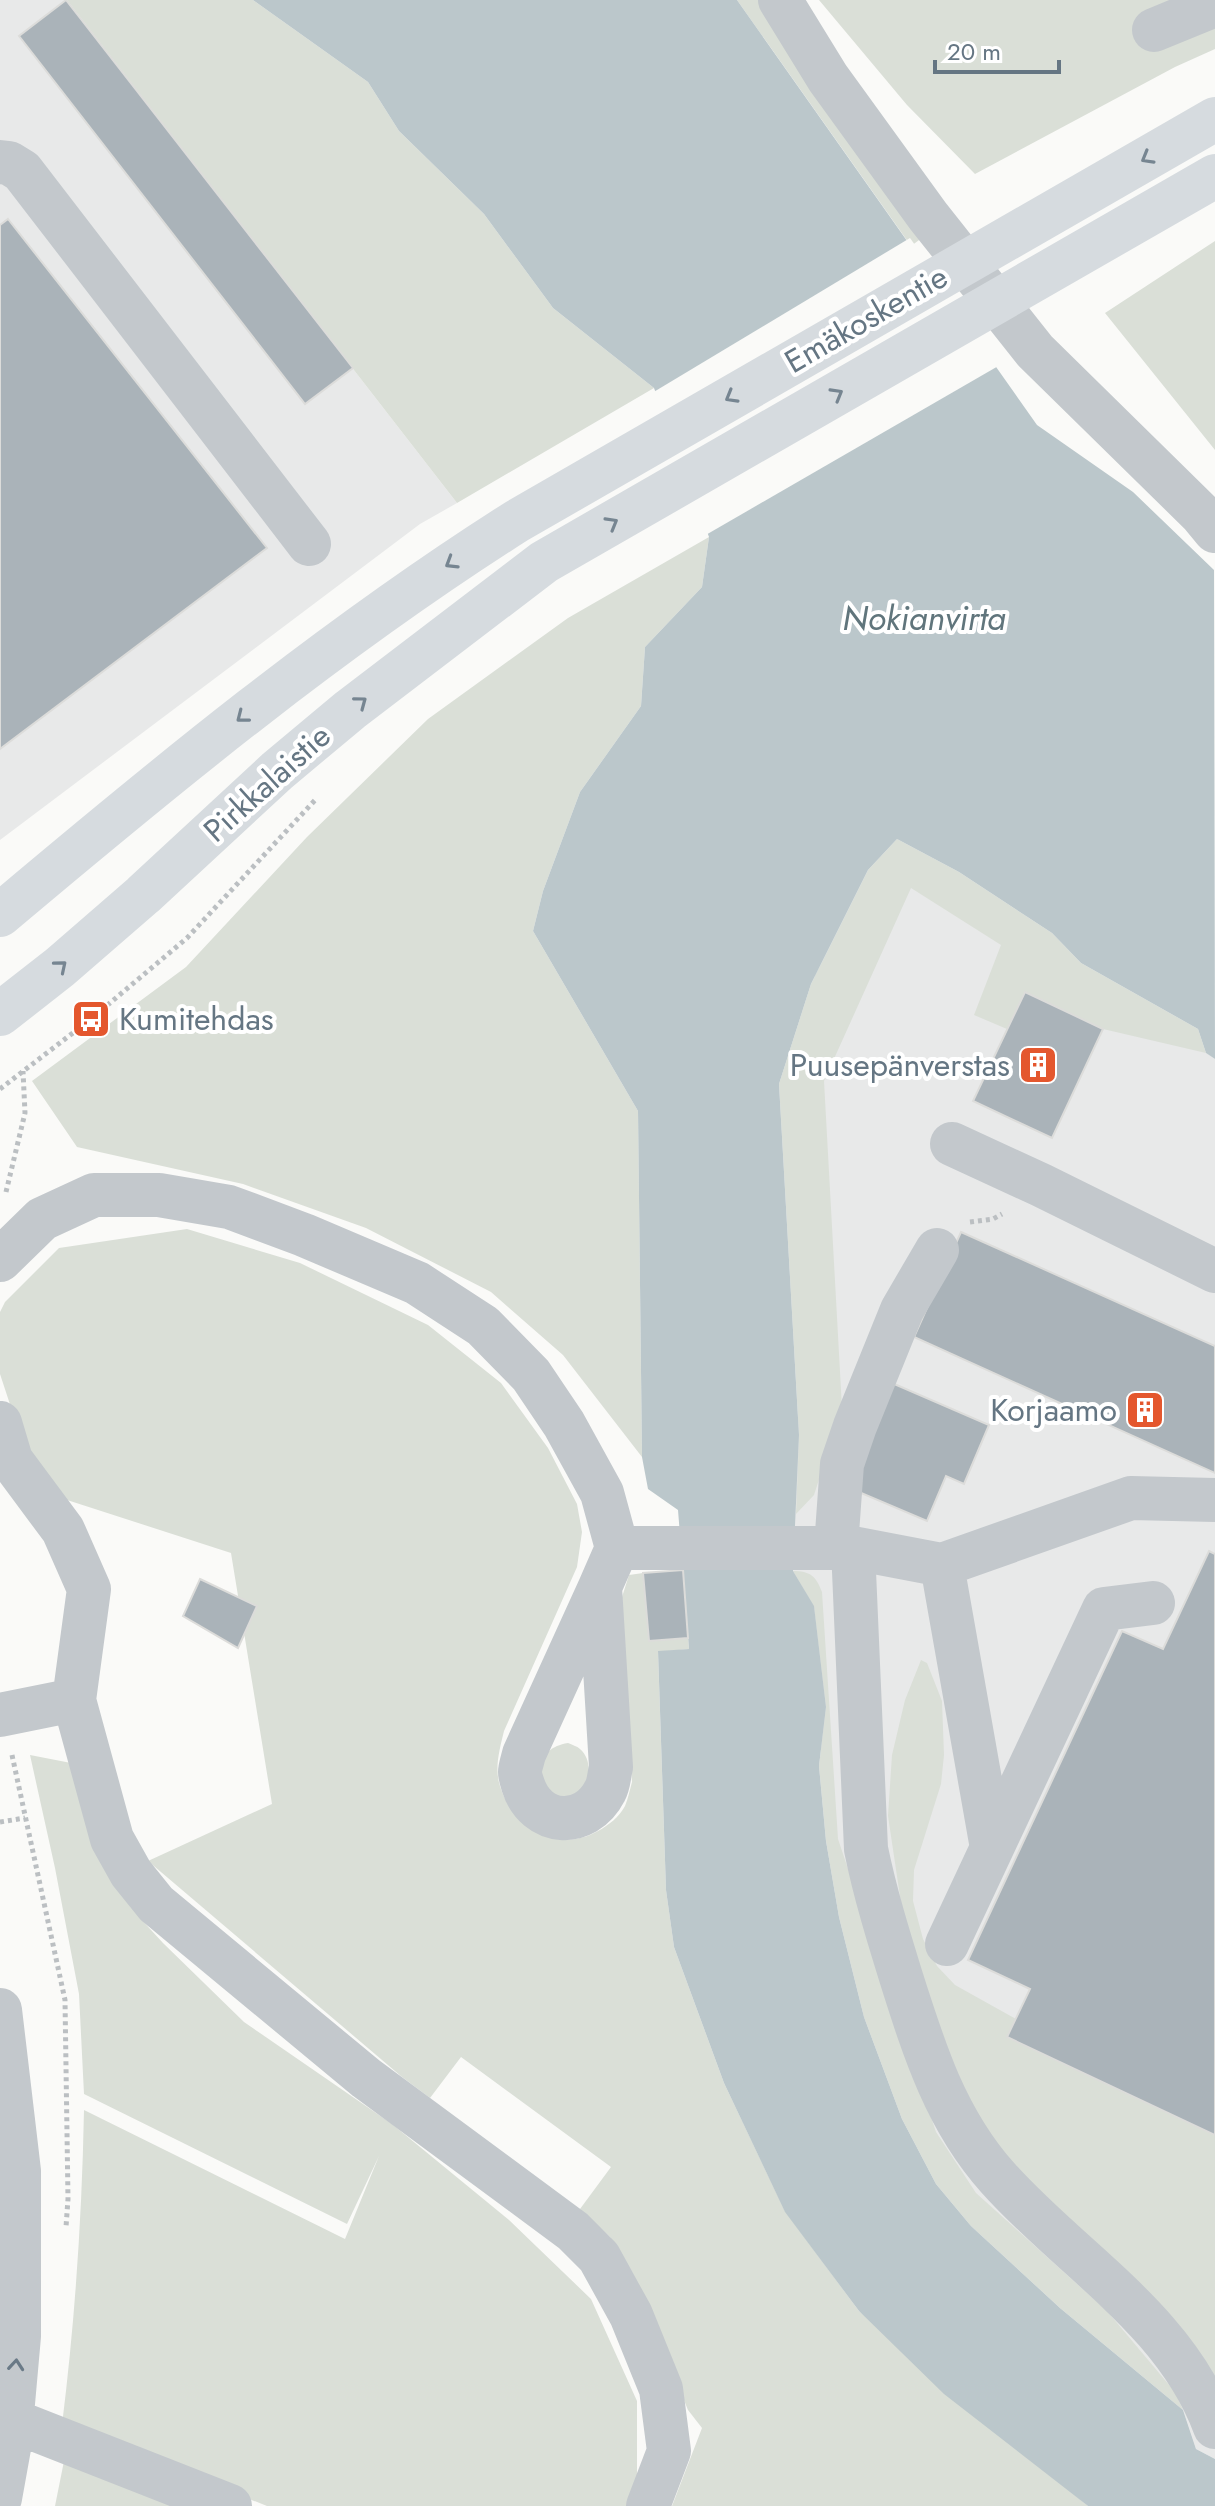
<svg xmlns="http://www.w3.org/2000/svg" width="1215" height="2506" font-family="Jost,sans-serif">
	<rect width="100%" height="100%" fill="#fafaf8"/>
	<path fill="#e8e9e9" d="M0,0H67L457,503L420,524L0,840Z
		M897,839L1215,1059V2459L1196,2449L1183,2410L971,2226L864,2017L793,1571L815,975Z"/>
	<path fill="#dadfd7" d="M67,0H253L368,82L399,131L484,214L553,308L654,388L457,503Z
		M737,0H769L930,232L911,246Z
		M819,0H1181L1135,19L1149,39L1215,13V49L1175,67L975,174L907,105Z
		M1215,241V450L1105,313Z
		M709,537L702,587L645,647L641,706L580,792L543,891L533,931L638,1111L642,1457L563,1355L491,1292L366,1228L243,1184L77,1147L32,1081L186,967L307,837L428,719L568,618Z
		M897,839L959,872L1052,933L1081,963L1198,1029L1206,1053L1103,1029L1025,992L1007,1029L974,1015L1001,945L911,888L824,1081L842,1408L814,1495L796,1514L799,1435L779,1084L811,984L868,870Z
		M187,1229L300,1263L428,1325L501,1383L548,1448L577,1504L582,1532L577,1567L504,1731C500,1748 494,1768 500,1786C513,1829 557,1854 598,1831C609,1825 619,1817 625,1806C628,1799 630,1789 632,1782L622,1597L629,1575L643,1573L649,1641L688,1638L689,1649L658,1652L666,1890L674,1947L724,2083L785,2211L859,2311L1088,2506H672L702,2428L688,2410L633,2274L610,2237L580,2209L611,2167L461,2057L430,2098L402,2077L148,1861L272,1804L231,1553L64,1499L26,1453L0,1374V1312L5,1302L59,1248Z
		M793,1571C810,1571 816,1576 822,1592L838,1839L936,2132L976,2193L1107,2311L1175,2392L1183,2410L1060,2308L971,2226L936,2184L902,2119L864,2017L839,1917L826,1841L819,1766L826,1707L814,1607Z
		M921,1660L927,1663L942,1701L944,1755L941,1784L914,1870L913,1901L923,1939L937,1966L955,1985L1016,2019L1008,2037L1215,2135V2385L1010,2166L959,2086L930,2017L901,1903L888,1816L892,1755L905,1700Z
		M568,1743C572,1745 577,1746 580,1749C597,1764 588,1798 563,1797C559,1797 555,1795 550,1793L538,1769C544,1753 551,1746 568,1743Z
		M30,1755L71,1763L140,1918L163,1943L244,2022L392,2124L509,2220L591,2299L637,2401V2476L627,2506H267L62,2425C75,2320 82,2216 84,2110L345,2239L379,2156L347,2224L84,2094L79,1994L55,1868Z
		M64,2461L222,2506H55Z"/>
	<path fill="#bbc7cb" d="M253,0H737L1037,425L1133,492L1214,570L1215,1059L1206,1053L1198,1029L1081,963L1052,933L959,872L897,839L868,870L811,984L779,1084L799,1435L793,1571L814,1606L826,1707L819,1766L826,1841L839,1917L864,2017L902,2119L936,2184L971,2226L1060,2308L1183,2410L1196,2449L1215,2459V2506H1088L944,2394L859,2311L785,2212L724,2083L674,1947L666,1890L658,1651L689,1649L678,1510L648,1489L642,1457L638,1111L533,931L543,891L580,792L641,706L645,647L702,587L709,537L654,388L553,308L484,214L399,131L368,82Z"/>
	<path fill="#fafaf8" d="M910,238L1000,365L704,536L652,393Z"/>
	<path fill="#aab3b9" stroke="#dcdcda" stroke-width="2" d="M66,0L353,368L305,404L19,36Z
		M8,219L267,548L0,749V225Z
		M1025,992L1103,1029L1052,1138L973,1101Z
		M961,1232L1215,1346V1473L914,1337Z
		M892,1383L989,1425L964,1484L946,1476L927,1521L847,1487Z
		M1209,1551L1215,1554V2135L1007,2037L1030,1989L968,1960L1122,1631L1163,1649Z
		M683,1570L688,1638L649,1641L643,1573Z
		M200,1579L257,1606L238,1648L183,1616Z"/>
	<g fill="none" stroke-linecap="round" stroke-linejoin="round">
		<path stroke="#bbbfc2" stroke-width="5" stroke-dasharray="4 4" stroke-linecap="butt" d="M0,1089L91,1019L187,938L317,798
			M6,1192L25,1113L23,1071
			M970,1222L993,1219L1002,1214
			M12,1755L65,2000L68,2199L66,2227
			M0,1822L25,1818"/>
		<path stroke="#c3c8cc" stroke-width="44" d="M780,0L828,78L928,216L1035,351L1201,514L1215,531
			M1154,30L1215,5
			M0,162L9,163L22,171L309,544
			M952,1144L1041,1185L1215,1271
			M0,1260L42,1219L94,1195H159L229,1207L304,1235L417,1283L483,1326L531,1375L564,1424L602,1493L617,1548L600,1587L611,1767C609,1775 609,1784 605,1791C585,1830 536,1826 523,1785C522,1782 520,1775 520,1772C520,1767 523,1759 524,1754L600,1587
			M0,1423L11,1460L63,1530L89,1589L74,1700L112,1839L131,1873L156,1904L366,2078L573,2231L599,2257L631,2315L661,2389L669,2451L648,2506
			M836,1547L842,1464L855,1426L902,1310L937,1250
			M617,1548H853L942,1565L1131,1498L1215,1500
			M853,1548L866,1849C875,1893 888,1935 901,1977C924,2050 946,2120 998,2178C1071,2260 1175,2319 1215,2427
			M942,1565L992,1848
			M0,1715L74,1700
			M947,1944L1104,1609L1153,1603
			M0,2010L19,2171V2336L9,2448L0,2498
			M11,2420L230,2506"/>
		<path stroke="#d6dbdf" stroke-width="44" d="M0,915C166,775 334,637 517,521L1215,119
			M0,1014L60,967L143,895L277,771L350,710L544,562L1215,176"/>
	</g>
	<defs><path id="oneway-chevron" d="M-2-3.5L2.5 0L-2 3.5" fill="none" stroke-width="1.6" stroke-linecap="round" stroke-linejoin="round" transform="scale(2)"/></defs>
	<g stroke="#768591">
		<use href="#oneway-chevron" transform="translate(1147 158) rotate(150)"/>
		<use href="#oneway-chevron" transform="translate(837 394) rotate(-30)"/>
		<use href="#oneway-chevron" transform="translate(731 397) rotate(150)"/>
		<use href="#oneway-chevron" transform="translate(612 523) rotate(-30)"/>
		<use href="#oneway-chevron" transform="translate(451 563) rotate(148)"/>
		<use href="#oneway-chevron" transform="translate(361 702) rotate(-37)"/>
		<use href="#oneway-chevron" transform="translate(242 717) rotate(142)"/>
		<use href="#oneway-chevron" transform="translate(61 966) rotate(-40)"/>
	</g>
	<use stroke="#6a7a87" href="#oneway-chevron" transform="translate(16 2365) rotate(-85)"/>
	<defs>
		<symbol id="bus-square" viewBox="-11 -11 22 22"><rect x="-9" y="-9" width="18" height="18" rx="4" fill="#e4572e" stroke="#fff"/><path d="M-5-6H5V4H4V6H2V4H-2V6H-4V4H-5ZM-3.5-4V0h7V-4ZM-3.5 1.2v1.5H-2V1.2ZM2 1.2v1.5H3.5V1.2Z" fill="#fff"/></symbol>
		<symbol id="building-square" viewBox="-11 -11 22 22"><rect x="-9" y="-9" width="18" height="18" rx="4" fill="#e4572e" stroke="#fff"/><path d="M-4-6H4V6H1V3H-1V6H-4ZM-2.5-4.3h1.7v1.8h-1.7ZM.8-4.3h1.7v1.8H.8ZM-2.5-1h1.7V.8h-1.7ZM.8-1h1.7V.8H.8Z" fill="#fff"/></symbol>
	</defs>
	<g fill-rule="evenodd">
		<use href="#bus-square" x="69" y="997" width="44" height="44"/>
		<use href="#building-square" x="1016" y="1043" width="44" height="44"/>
		<use href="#building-square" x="1123" y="1388" width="44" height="44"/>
	</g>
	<g text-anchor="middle" stroke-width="8" stroke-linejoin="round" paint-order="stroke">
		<g font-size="32" fill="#657683" stroke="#fff">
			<text transform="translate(866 319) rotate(-30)" y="11">Emäkoskentie</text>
			<text transform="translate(267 783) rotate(-42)" y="11">Pirkkalaistie</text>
		</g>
		<g font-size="32" fill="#657683" stroke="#fff" text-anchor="end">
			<text x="119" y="1030" text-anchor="start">Kumitehdas</text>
			<text x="1010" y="1076">Puusepänverstas</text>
			<text x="1117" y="1421">Korjaamo</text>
		</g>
		<g font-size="34" font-style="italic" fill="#60757c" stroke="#fff">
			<text x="924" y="630">Nokianvirta</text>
		</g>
	</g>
	<path d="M935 60v12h124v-12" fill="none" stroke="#657683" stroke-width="4"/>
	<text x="947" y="60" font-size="24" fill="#657683" stroke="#ffffff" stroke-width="6" paint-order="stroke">20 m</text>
</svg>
